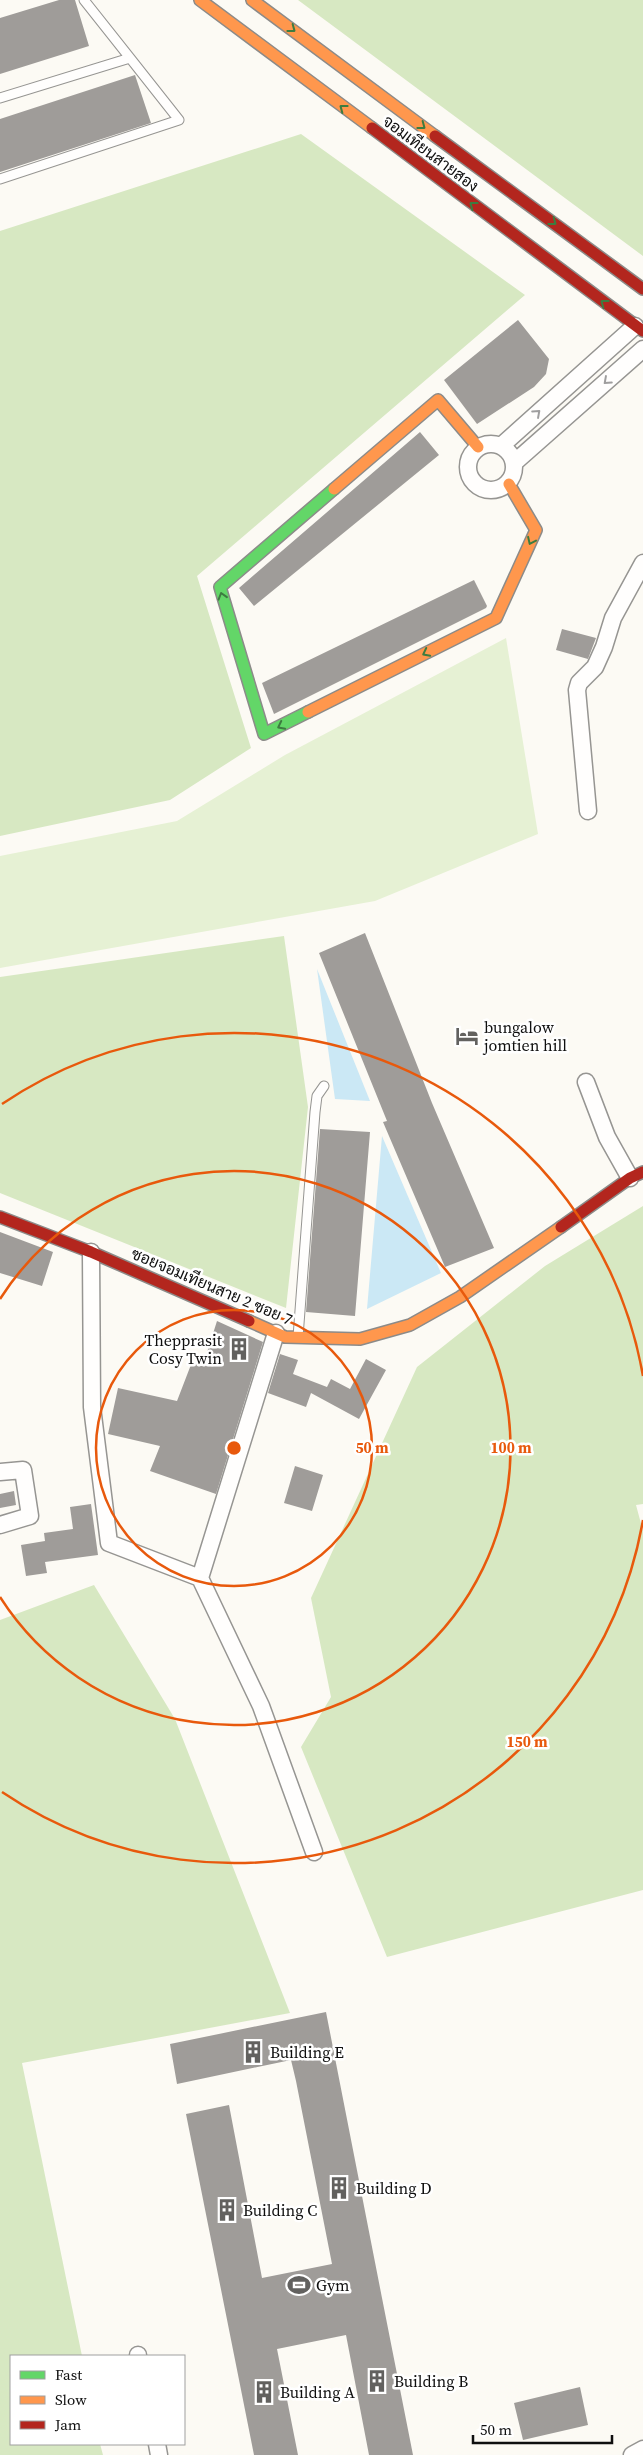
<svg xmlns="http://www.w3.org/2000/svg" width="643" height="2455" font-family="'Source Serif 4',Sarabun,serif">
	<rect width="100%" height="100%" fill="#fcfaf4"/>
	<path fill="#e6f1d4" d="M506,638L538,834L375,901L0,968V856L177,821L285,755Z"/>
	<path fill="#d7e8c2" d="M298,0H643V256Z
		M301,134L525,295L197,576L251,748L170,800L0,836V231Z
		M284,936L308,1107L286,1308L0,1193V977Z
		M643,1206V1504L636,1505L643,1531V1890L387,1957L301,1747L331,1697L311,1598L417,1367L545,1266Z
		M94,1585L175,1719L290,2013L22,2063L82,2356H11V2444H100L103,2455H0V1620Z"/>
	<path fill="#cbe8f5" d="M317,969L370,1101L335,1099Z
		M382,1136L441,1273L367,1309Z"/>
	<path fill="#9f9c99" d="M59,0H75L89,46L0,74V18Z
		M135,75L151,123L0,172V119Z
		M518,320L549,359L546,374L534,387L477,424L444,380Z
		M420,432L439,455L254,606L239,588Z
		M474,580L487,606L486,608L274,714L262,683Z
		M562,629L596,638L588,659L556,650Z
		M365,933L432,1103L494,1248L445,1267L383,1122L387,1121L319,953Z
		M320,1129L370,1132L355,1316L306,1312Z
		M0,1232L53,1252L42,1286L0,1273Z
		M217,1321L263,1342L216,1494L150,1471L160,1446L108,1434L118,1388L177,1401L192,1362L203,1365Z
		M280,1354L298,1360L293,1374L327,1387L331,1379L350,1389L366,1359L386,1370L359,1419L311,1393L306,1407L268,1393Z
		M295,1466L323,1475L312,1511L284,1503Z
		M14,1491L16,1505L0,1508V1494Z
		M91,1504L98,1555L45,1562L47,1573L26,1576L21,1545L45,1541L44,1533L73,1529L70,1507Z
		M326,2012L382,2298L413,2455H369L346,2335L277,2349L298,2455H254L186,2114L229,2105L262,2278L332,2264L296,2081L291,2060L177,2084L170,2044Z
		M580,2387L588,2425L523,2440L514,2403Z"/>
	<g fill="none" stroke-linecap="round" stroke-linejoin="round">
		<defs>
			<path id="lane" d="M0,98L130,58L84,0
				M0,179L179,120L130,58
				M298,1337L315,1112L317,1096L324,1086"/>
			<path id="street" d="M468 467a23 23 0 1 1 46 0a23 23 0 1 1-46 0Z
				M501,446L635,326
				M514,463L643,349
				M588,811L577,690L579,683L595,667L604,647L613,618L643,563
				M586,1082L607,1137L630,1178
				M91,1252L92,1407L109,1543L200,1578L261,1706L314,1852
				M0,1472L23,1470L30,1516L0,1525
				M200,1578L276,1333
				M138,2355V2356
				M157,2444L159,2455
				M632,2455L643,2449"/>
			<path id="fast" d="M308,712L264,734L220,587L334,489"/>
			<path id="slow" d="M200,0L372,128
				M252,0L435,136
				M334,489L438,400L478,447
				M308,712L496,618L536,530L509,484
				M249,1321L285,1337L360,1339L410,1325L460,1297L561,1227"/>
			<path id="jam" d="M372,128L643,331
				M435,136L643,289
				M0,1217L91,1252L249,1321
				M561,1227L630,1178L643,1172"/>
		</defs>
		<use href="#lane" stroke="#969592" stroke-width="11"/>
		<use href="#street" stroke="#969592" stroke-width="19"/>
		<use href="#fast" stroke="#8c8b89" stroke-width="14"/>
		<use href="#slow" stroke="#8c8b89" stroke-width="14"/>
		<use href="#jam" stroke="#8c8b89" stroke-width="14"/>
		<use href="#lane" stroke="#fffefd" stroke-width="9"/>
		<use href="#street" stroke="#fffefd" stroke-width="16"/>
		<use href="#fast" stroke="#63d668" stroke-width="11"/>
		<use href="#slow" stroke="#ff974d" stroke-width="11"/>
		<use href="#jam" stroke="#b3261e" stroke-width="11"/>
	</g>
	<defs><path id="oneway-chevron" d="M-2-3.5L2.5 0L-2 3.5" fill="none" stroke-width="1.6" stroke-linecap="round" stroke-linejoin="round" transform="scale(1.25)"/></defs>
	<g stroke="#3d7c40">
		<use href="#oneway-chevron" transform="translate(292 29) rotate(37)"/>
		<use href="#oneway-chevron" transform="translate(343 108) rotate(-143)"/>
		<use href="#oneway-chevron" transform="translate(422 126) rotate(37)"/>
		<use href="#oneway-chevron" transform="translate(473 205) rotate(-143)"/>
		<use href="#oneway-chevron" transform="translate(553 222) rotate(37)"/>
		<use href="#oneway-chevron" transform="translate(604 303) rotate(-143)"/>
		<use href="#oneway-chevron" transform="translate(531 541) rotate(115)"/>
		<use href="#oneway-chevron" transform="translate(222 596) rotate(-107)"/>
		<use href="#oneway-chevron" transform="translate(426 653) rotate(153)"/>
		<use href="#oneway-chevron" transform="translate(281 726) rotate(153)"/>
	</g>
	<g stroke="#9f9e9e">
		<use href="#oneway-chevron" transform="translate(607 381) rotate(138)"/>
		<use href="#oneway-chevron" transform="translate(537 413) rotate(-42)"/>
	</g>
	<g fill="none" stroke="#e8590c" stroke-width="2.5">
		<circle cx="234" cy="1448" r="138"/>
		<path d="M0 1299A277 277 0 1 1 0 1597"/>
		<path d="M643 1520A415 415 0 0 1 2 1792M2 1104A415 415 0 0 1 643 1376"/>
	</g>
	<defs>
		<symbol id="hotel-bare" viewBox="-9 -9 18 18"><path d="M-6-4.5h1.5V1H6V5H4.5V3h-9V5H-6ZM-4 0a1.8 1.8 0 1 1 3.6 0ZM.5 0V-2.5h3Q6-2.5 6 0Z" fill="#62615f" stroke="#fff" stroke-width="2.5" paint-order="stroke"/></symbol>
		<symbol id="building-bare" viewBox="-9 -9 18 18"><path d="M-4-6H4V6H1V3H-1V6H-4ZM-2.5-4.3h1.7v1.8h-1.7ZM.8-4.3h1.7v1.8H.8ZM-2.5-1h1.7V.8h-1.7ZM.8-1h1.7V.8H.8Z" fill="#62615f" stroke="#fff" stroke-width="2.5" paint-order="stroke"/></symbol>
		<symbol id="stadium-bare" viewBox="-9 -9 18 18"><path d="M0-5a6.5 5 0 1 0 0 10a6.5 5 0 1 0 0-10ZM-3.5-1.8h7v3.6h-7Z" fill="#62615f" stroke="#fff" stroke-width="2.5" paint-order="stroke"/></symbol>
	</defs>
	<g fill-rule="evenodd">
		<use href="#hotel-bare" x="451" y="1020" width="32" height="32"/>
		<use href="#building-bare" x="223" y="1333" width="32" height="32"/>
		<use href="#building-bare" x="237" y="2036" width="32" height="32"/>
		<use href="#building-bare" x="323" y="2172" width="32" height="32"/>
		<use href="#building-bare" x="211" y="2194" width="32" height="32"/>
		<use href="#stadium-bare" x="283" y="2269" width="32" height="32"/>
		<use href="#building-bare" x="361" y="2365" width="32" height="32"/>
		<use href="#building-bare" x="248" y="2376" width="32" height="32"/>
	</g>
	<g text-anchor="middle" stroke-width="5" stroke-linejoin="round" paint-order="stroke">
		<g font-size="16" fill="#0f0f0f" stroke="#fff">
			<text transform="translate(431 153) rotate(37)" y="6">จอมเทียนสายสอง</text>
			<text transform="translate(212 1286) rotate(23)" y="6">ซอยจอมเทียนสาย 2 ซอย 7</text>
		</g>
		<g font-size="16" fill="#0f0f0f" stroke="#fff" text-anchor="start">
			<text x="484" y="1033">bungalow<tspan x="484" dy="18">jomtien hill</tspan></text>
			<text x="222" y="1346" text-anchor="end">Thepprasit<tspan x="222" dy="18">Cosy Twin</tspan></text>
			<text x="270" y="2058">Building E</text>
			<text x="356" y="2194">Building D</text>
			<text x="243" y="2216">Building C</text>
			<text x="316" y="2291">Gym</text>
			<text x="394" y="2387">Building B</text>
			<text x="280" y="2398">Building A</text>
		</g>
	</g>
	<circle cx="234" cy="1448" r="8" fill="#e8590c" stroke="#fff" stroke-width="2.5"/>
	<g font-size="15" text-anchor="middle" font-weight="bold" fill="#e8590c" stroke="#fff" stroke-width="5" stroke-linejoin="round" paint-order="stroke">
		<text x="372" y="1453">50 m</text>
		<text x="511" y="1453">100 m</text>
		<text x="527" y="1747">150 m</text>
	</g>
	<rect x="10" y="2355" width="175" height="90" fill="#ffffff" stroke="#9f9f9f"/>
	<rect x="20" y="2371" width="25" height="8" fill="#63d668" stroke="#9f9f9f"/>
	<text x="55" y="2380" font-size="15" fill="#0f0f0f">Fast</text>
	<rect x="20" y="2396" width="25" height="8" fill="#ff974d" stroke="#9f9f9f"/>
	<text x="55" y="2405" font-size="15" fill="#0f0f0f">Slow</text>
	<rect x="20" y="2421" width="25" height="8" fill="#b3261e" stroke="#9f9f9f"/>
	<text x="55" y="2430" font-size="15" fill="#0f0f0f">Jam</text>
	<path d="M473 2435v8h139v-8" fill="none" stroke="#0f0f0f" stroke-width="2.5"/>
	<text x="480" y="2435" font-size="15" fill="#0f0f0f" stroke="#ffffff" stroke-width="4" paint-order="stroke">50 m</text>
</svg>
